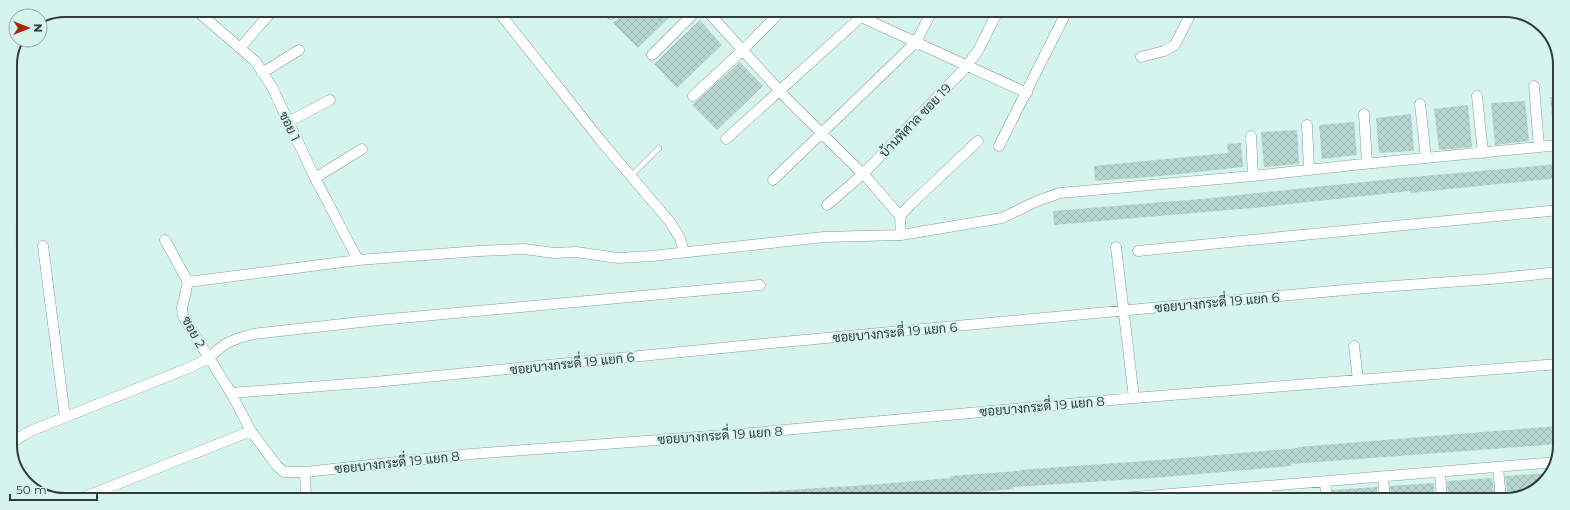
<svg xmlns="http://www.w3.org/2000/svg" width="1570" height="510" font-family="Montserrat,Sarabun,sans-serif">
	<defs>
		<pattern id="building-cross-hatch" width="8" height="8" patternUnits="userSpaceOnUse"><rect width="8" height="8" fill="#b8d6d0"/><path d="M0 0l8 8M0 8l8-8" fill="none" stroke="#9eb9b3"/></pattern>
	</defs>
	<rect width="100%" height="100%" fill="#d5f4ed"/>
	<path fill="url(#building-cross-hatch)" d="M626,11H676L638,48L613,23Z
		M700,20L722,45L677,88L654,64Z
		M740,62L763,86L717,130L692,105Z
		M1560,96V127H1553L1550,97Z
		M1525,101L1529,141L1495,145L1491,103Z
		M1468,105L1472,147L1439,150L1434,109Z
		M1411,114L1414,151L1379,153L1376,118Z
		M1354,122L1357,155L1322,159L1319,125Z
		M1297,130L1299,164L1264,167L1261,132Z
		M1241,143L1243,167L1161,176L1095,181L1094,166L1228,153L1227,144Z
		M1559,164V178L1410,193V191L1264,207L1054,225L1053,211L1201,199L1401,178Z
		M1558,426V444L1291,464V466L1152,478L1013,487L1014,489L893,499H758V492L881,484L950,478V476L1019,471V470L1158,460L1298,448V447Z
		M1549,473L1539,489L1511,498L1510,491H1507L1505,476Z
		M1492,478L1494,492L1448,496L1447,481Z
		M1434,483V498L1391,500L1390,486Z
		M1377,487L1378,500H1333L1332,490Z
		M1320,492V500H1305V493Z"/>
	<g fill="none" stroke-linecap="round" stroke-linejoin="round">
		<defs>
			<path id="service" d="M631,176L659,148"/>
			<path id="minor" d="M196,10L255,61L272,87L315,178L358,260
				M498,11L601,141L670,222L680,238L684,252
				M707,11L789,101L863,174
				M611,14L614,11
				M861,17L1027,93
				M240,48L273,10
				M652,55L696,11
				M1141,57L1164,51L1175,45L1192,11
				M262,73L299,50
				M1534,86L1539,147
				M693,96L743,50L781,11
				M1477,96L1483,153
				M1420,104L1426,158
				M1364,114L1367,163
				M288,122L330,100
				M1307,125L1309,170
				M1251,136L1253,176
				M726,139L861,17L864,11
				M999,146L1067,11
				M315,178L362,149
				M868,179L900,216L901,235
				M773,180L916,42L932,11
				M827,205L863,174L967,66L979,49L998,11
				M900,216L910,205L978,141
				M165,240L188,282L182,308L183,316L231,393L251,431L277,466L284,472H305L306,498
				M43,246L65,417
				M1116,247L1134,398
				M1138,251L1559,210
				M188,282L358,260L479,251L524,249L554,253L576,252L618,258L652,256L824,237L901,235L1002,218L1037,201L1060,193L1253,176L1363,164L1559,145
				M1354,346L1358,380
				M231,393L375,382L783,342L1366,288L1491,279L1559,272
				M10,445L20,437L33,430L191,367L208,358L225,344L239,338L253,334L379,320L760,285
				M1498,467L1501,500
				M305,472L471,454L752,433L1134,398L1559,364
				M1440,472L1442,500
				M1383,477L1385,500
				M1325,482L1327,500
				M1267,487L1268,500
				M82,498L251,431
				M1110,499L1557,462"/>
		</defs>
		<use href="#service" stroke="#839f9a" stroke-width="6"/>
		<use href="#minor" stroke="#839f9a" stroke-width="11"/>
		<use href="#service" stroke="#fff" stroke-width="5"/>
		<use href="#minor" stroke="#fff" stroke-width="10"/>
	</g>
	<g text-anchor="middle" stroke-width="4" stroke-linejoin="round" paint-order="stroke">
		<g font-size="13" fill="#303c3a" stroke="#d5f4ed">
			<text transform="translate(915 120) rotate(-46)" y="5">บ้านพิศาล ซอย 19</text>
			<text transform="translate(290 126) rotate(64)" y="5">ซอย 1</text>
			<text transform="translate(1217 302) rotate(-5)" y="5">ซอยบางกระดี่ 19 แยก 6</text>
			<text transform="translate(194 332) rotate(61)" y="5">ซอย 2</text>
			<text transform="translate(895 332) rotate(-5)" y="5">ซอยบางกระดี่ 19 แยก 6</text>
			<text transform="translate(572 363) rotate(-6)" y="5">ซอยบางกระดี่ 19 แยก 6</text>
			<text transform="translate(1042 406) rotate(-5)" y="5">ซอยบางกระดี่ 19 แยก 8</text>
			<text transform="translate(720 435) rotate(-4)" y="5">ซอยบางกระดี่ 19 แยก 8</text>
			<text transform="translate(397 462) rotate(-6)" y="5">ซอยบางกระดี่ 19 แยก 8</text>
		</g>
	</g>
	<path d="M0 0H1570V510H0ZM65 17H1505A48 48 0 0 1 1553 65V445A48 48 0 0 1 1505 493H65A48 48 0 0 1 17 445V65A48 48 0 0 1 65 17Z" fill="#d5f4ed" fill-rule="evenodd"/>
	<path fill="none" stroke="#303c3a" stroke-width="2" d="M65 17H1505A48 48 0 0 1 1553 65V445A48 48 0 0 1 1505 493H65A48 48 0 0 1 17 445V65A48 48 0 0 1 65 17Z"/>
	<g transform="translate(28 28) rotate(90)"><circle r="19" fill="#d5f4ed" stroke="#93aaa5"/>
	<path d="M0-3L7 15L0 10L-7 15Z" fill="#b0220c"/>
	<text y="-6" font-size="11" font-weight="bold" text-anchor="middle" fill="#303c3a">N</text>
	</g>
	<path d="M10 494v6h87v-6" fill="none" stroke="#303c3a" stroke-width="2"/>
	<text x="16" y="494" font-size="12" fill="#303c3a" stroke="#d5f4ed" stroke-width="3" paint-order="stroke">50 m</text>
</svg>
